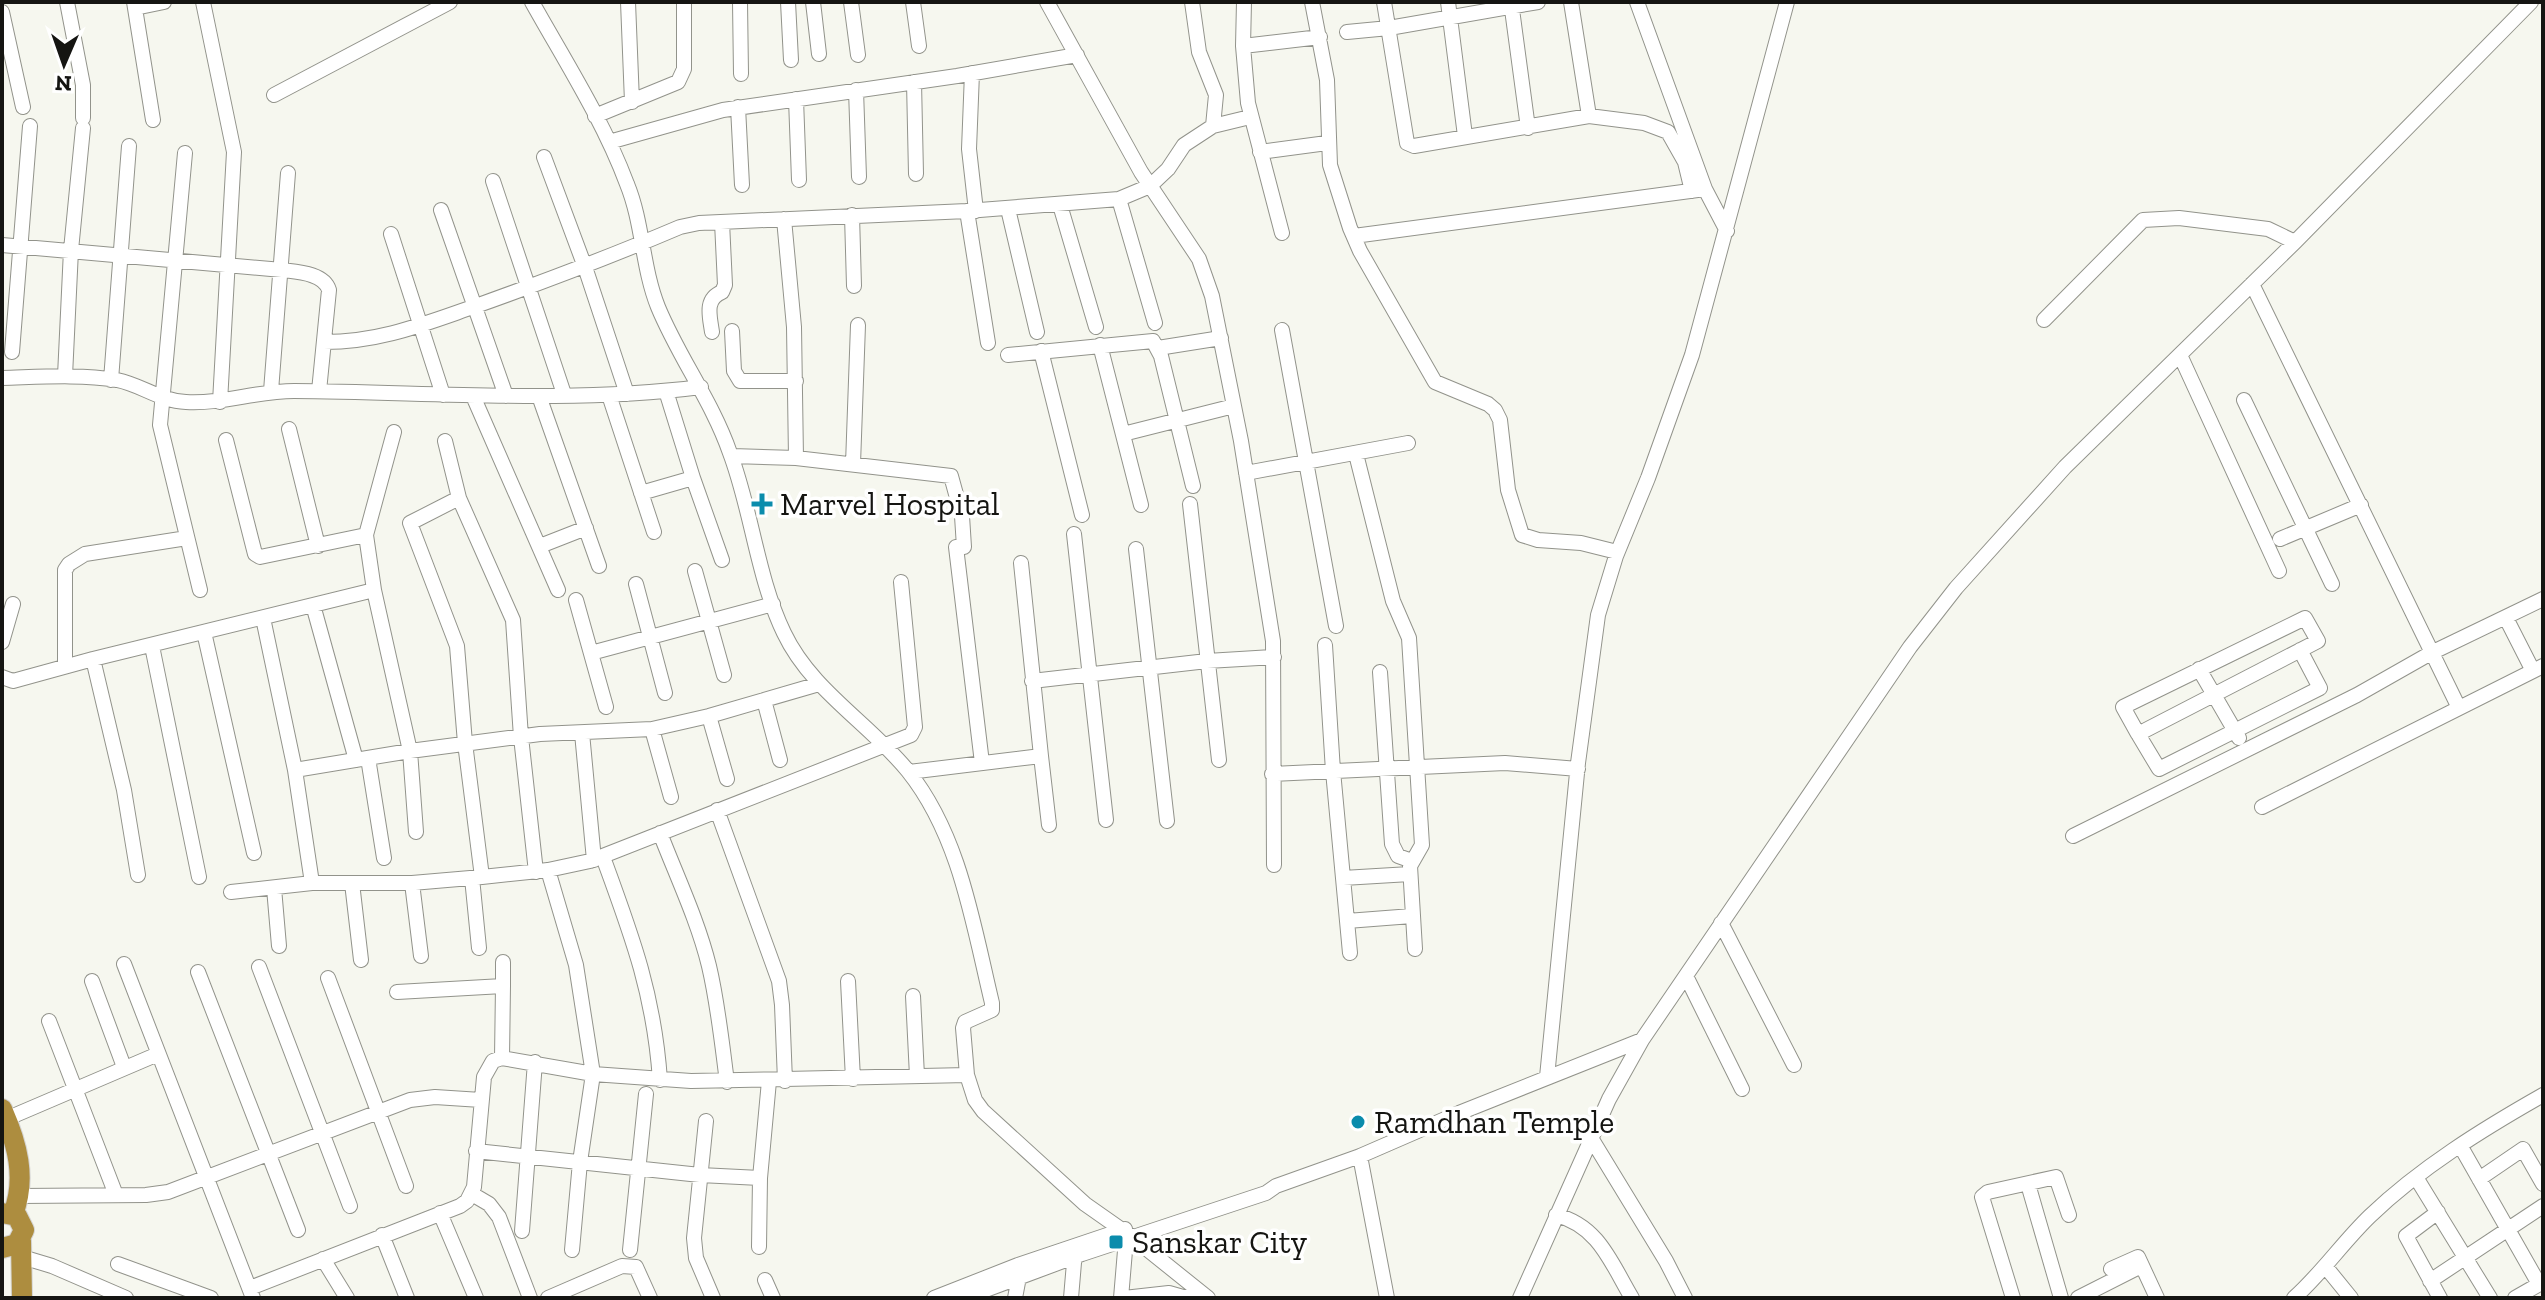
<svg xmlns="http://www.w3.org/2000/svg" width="2545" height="1300" font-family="'Zilla Slab',serif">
	<rect width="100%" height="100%" fill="#f6f7ef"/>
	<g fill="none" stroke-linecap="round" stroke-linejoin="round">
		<defs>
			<path id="minor" d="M67,2L83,85V118
				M134,2L153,120
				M203,2L234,152L220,402
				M532,2C565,61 603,120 627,184C643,223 642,267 658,307C679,358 712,401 730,453C752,511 757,577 784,633C811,690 869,723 908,771C960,836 973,924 992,1003V1010L965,1022L963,1028L967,1075L975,1100L983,1111L1085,1204L1132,1237L1208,1298
				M628,2L632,102
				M740,2L741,74
				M788,2L791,60
				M813,2L819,54
				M851,2L858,55
				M913,2L919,46
				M1047,2L1141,172L1199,259L1212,296L1241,441L1273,641L1274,865
				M1244,2L1243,46L1248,103L1282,233
				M1312,2L1327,80L1330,165L1350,228L1360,251L1435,382L1488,404L1495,410L1500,420L1508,490L1522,535L1538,540L1581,543L1617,552
				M1384,2L1407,143L1414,146L1589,116L1644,123L1668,132L1685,162L1692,191
				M1448,2L1465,136
				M1511,2L1528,128
				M1571,2L1589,116
				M1637,2L1705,189L1727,231
				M135,8L164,2
				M2,12L23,107
				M1347,32L1389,28L1538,2
				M1243,46L1320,37
				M972,73L969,149L976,211
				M914,82L916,174
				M856,90L859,177
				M274,95L450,2
				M796,99L799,180
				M738,107L742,185
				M595,116L678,82L684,69V2
				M1213,126L1250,117
				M609,142L723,110L957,76L1077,55
				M1260,152L1327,143
				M185,153L160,425L200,590
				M544,157L585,267L627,394
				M493,181L564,394
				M1119,199L1155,323
				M1060,205L1096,327
				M1008,209L1037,332
				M441,210L506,396
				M967,211L988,343
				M852,215L854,286
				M784,219L794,327L796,458
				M391,234L443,395
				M1354,236L1705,189
				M2,245L282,270C297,272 324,273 329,290L319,391
				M2252,284L2459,708
				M2044,320L2143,220L2179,218L2268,229L2295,242
				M1282,330L1336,626
				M732,331L734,371L740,381H796
				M712,332C710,317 704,299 722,292L725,285L722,222
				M324,342C379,342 421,325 473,307C543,282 612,256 680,227L699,223L967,211L1119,199L1150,186L1168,169L1184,145L1213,126L1216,95L1199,52L1192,2
				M1100,345L1141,505
				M1158,348L1221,338
				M1041,351L1082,515
				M12,352L30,126
				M1008,355L1153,341L1161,356L1193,486
				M2180,355L2279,571
				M65,376L71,250L83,128
				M2,378C40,377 79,374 117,380C142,385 160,401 186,402C223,404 257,391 294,391C430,392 566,404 701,387
				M111,380L129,146
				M271,391L288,173
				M666,391L693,478
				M609,395L654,532
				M473,396L558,590
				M539,396L599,566
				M2244,400L2332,584
				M289,429L318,546
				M394,432L366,535L374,590L410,751L416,832
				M1123,434L1234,406
				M226,440L255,554L260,557L366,535
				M445,441L459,498L513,620L521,737L536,872
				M1356,454L1393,601L1409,638L1422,845L1410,866L1415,949
				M732,456L796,458L951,476L962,516L964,547
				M853,464L858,325
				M1246,473L1408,443
				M641,493L693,478L722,560
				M459,498L410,523L457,646L465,743L482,877
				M1190,504L1219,760
				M1074,534L1106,820
				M2280,539L2361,505
				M540,546L586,528
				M956,547L982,763
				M1136,549L1167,821
				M695,571L724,675
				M636,584L665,693
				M576,600L606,707
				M313,605L356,760
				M263,618L295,770L312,883
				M2305,618L2318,641L2138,734L2123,707Z
				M2506,618L2533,671
				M204,632L254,853
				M2,642L13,604
				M1325,645L1333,771L1350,953
				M152,646L199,877
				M591,653L773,604
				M93,659L124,790L138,875
				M65,666V570L69,564L85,554L187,538
				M2199,669L2239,738
				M1380,672L1392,844L1398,856L1412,861
				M2,677L13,681L93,659L374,590
				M1032,681L1207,661L1274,657
				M764,700L780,760
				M709,716L727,779
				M652,729L671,797
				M582,733L594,860
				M2138,734L2159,769L2320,688L2300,650
				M1041,756L1049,825
				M368,758L384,858
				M295,770L410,751L540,734L652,729L709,716L819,684
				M909,772L1041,756L1021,563
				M1272,774L1505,763L1578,769
				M2262,807L2543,666
				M717,810L779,981L782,1005L785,1081
				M660,833C677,877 698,921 709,966C718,1004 722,1044 727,1082
				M2073,836L2357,695L2431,653L2543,599
				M603,857C632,936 654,994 660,1080
				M548,870L576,965L593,1074L580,1162L572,1250
				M472,878L479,948
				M1343,878L1410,874
				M352,883L361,960
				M412,883L421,956
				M274,888L279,946
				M231,892L312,883H412L482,877L548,870L590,861L911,735L915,727L901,582
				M1347,921L1412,916
				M1721,923L1794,1065
				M124,964L253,1298
				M259,967L350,1206
				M198,972L298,1230
				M1686,976L1742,1089
				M328,978L406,1186
				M92,981L124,1067
				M848,981L853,1079
				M503,986V962
				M397,992L503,986L502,1058
				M913,996L917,1076
				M49,1021L116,1195
				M1547,1077L1578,763L1598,615L1616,556L1648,478L1692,355L1787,2
				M6,1119L158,1054
				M706,1121L694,1238L696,1258L713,1298
				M1591,1138L1666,1261L1685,1298
				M2461,1147L2539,1284
				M476,1151L700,1175L760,1178
				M1360,1156L1387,1298
				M2417,1179L2490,1298
				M2479,1179L2523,1149L2543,1184
				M2030,1191L2061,1298
				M472,1194L489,1204L499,1217L530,1298
				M20,1196L146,1195L168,1192L410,1100L435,1097L481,1100
				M2438,1212L2406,1236L2440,1298
				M440,1213L476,1298
				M1556,1215C1599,1226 1611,1263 1632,1298
				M522,1231L535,1062
				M382,1235L407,1298
				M759,1247L760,1178L769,1081
				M630,1250L646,1094
				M22,1257L52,1266L126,1298
				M323,1259L347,1298
				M118,1264L211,1298
				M2325,1266L2351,1298
				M2111,1269L2138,1257L2157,1298
				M765,1280L773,1298
				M2430,1281L2543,1206
				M250,1288L460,1206L467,1201L474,1187L484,1077L493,1061L502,1058L593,1074L691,1081L967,1075
				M548,1298L622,1266L636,1267L650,1298
				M934,1298L1018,1265L1125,1229
				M964,1298L1082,1254L1266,1193L1276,1186L1360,1156L1459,1113L1642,1040
				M1015,1298L1019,1277
				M1071,1298L1075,1251
				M1121,1298L1126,1239
				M1124,1298L1169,1293L1183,1297H1200L1203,1294
				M1520,1298L1609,1099L1642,1040L1910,647L1956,588L2065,467L2295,242L2531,2
				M2013,1298L1982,1197L1988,1192L2056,1177L2069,1215
				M2078,1298L2141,1266
				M2294,1298C2322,1273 2343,1242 2370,1216C2420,1168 2483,1129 2543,1095
				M2515,1298L2543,1282"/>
			<path id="highway" d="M2,1109C17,1143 27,1178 13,1214
				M2,1213L17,1216L24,1230L17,1244L2,1248
				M21,1241L22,1298"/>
		</defs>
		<use href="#minor" stroke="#92938b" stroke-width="16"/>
		<use href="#highway" stroke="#d5d5d4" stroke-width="22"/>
		<use href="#minor" stroke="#fff" stroke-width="14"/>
		<use href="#highway" stroke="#ad8d3f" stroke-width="20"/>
	</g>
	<g fill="#0b8cac" stroke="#fff" stroke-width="3">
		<path d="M758 492h8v8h8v8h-8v8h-8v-8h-8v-8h8z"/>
		<circle cx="1358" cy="1122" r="8"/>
		<rect x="1108" y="1234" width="16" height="16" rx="4"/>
	</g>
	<g text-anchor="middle" stroke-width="7" stroke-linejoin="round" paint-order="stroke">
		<g font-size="32" fill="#151512" stroke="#fff" text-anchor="start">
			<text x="780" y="515">Marvel Hospital</text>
			<text x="1374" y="1133">Ramdhan Temple</text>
			<text x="1132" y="1253">Sanskar City</text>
		</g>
	</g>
	<rect width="2545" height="1300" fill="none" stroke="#151512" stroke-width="8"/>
	<g transform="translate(64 64) rotate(182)" stroke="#ffffff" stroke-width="6" paint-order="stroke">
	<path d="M0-6L14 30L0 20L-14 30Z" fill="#151512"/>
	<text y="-12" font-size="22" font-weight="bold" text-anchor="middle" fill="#151512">N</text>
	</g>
</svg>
